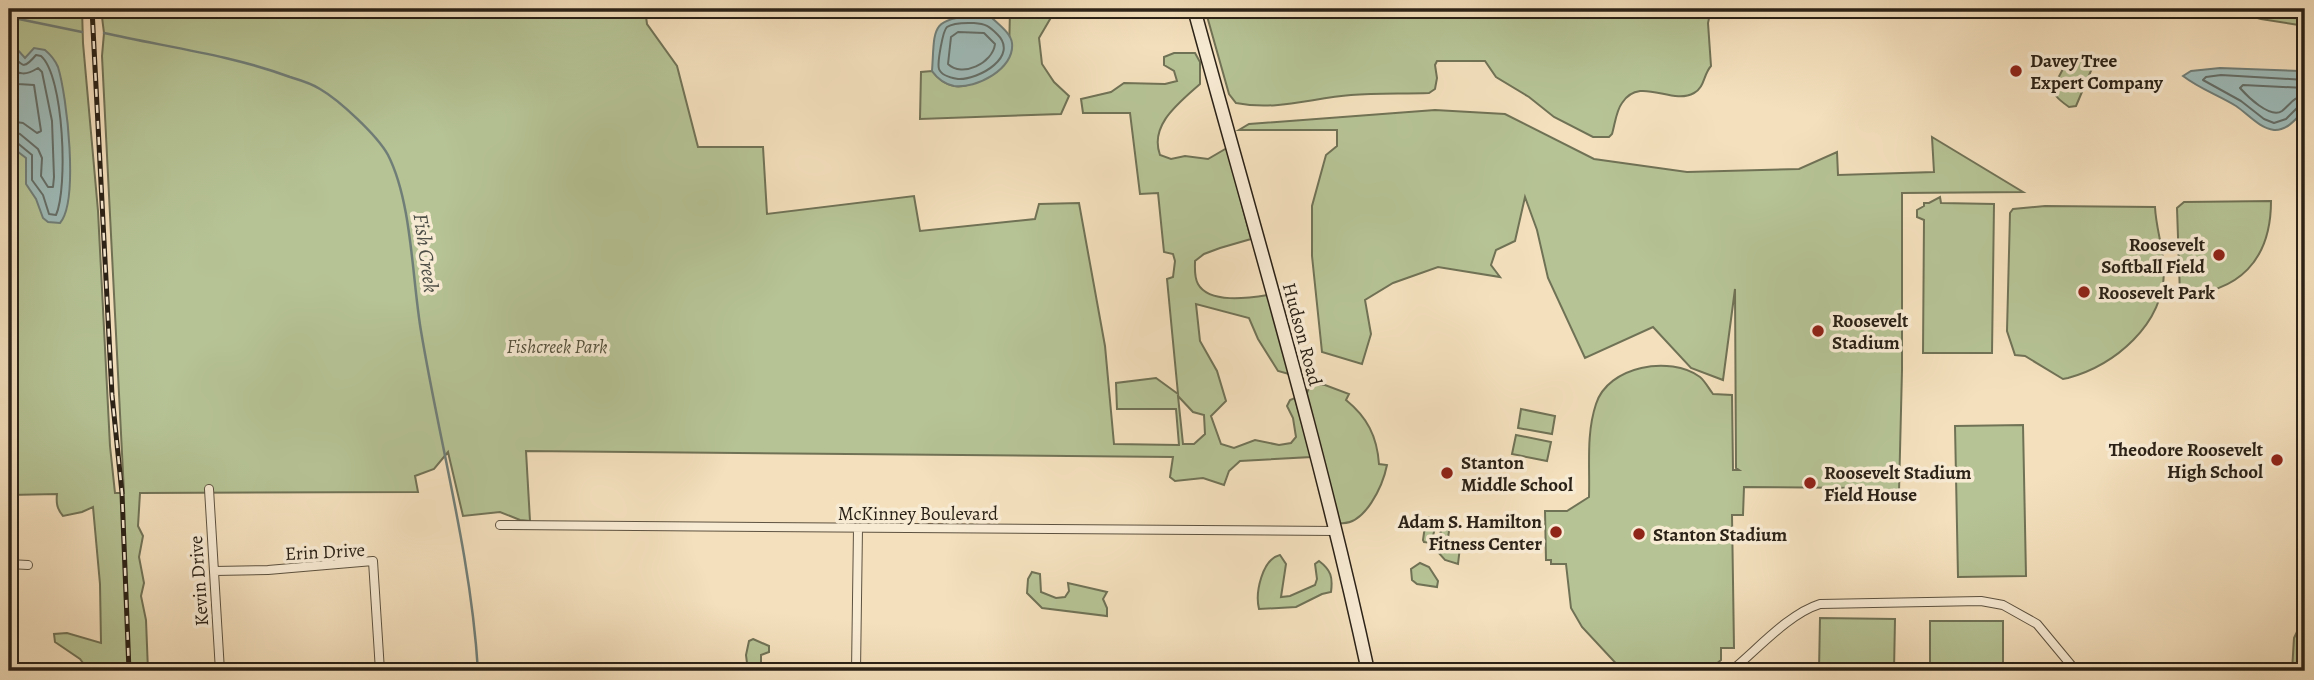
<svg xmlns="http://www.w3.org/2000/svg" width="2314" height="680" font-family="Alegreya,serif">
	<rect width="100%" height="100%" fill="#f4e0bd"/>
	<filter id="stains"><feTurbulence type="fractalNoise" baseFrequency=".00286" numOctaves="4"/><feColorMatrix values="0 0 0 0 .2 0 0 0 0 .09 0 0 0 0 .02 0 0 0 .5 -.17"/></filter>
	<radialGradient id="worn" r=".72"><stop offset=".6" stop-color="#630" stop-opacity="0"/><stop offset="1" stop-color="#630" stop-opacity=".3"/></radialGradient>
	<path fill="#b6c395" stroke="#707256" stroke-width="2" fill-rule="evenodd" d="M9,9H82L83,43L98,211L110,446L115,493H124L102,56L104,33L101,9H645L647,24L677,66L698,147H763L767,214L914,196L920,231L1035,219L1039,204L1079,203L1105,346L1114,444L1179,445L1176,409H1117L1116,383L1156,378L1178,394L1167,279L1173,277L1175,261L1173,254L1164,252L1158,193L1140,194L1130,113H1083L1081,99L1111,92L1124,83L1165,84L1177,81L1174,71L1164,65V57L1174,53H1195L1200,62V84C1179,103 1149,125 1160,155L1171,159L1185,156L1208,159L1227,148L1251,239L1220,248L1204,254L1195,261C1195,269 1194,277 1198,284C1209,304 1249,298 1268,295L1289,374L1278,371L1258,339L1249,318L1196,304L1200,341L1217,371L1226,401L1211,416L1221,444L1234,448L1255,440L1279,445L1291,443L1296,437L1293,418L1287,406L1290,400L1295,398L1311,457L1240,461L1229,471L1224,485L1203,478L1175,481L1170,477L1173,457L526,451L530,521L520,520L500,512L463,516L448,452L434,469L415,476L418,492L140,493L138,526L143,536L139,557L144,583L141,596L146,620L148,671H89L80,659L55,642L54,634L67,633L101,643L100,584L93,507L82,512L63,516C57,509 56,503 57,494L9,495ZM1178,396L1193,412L1204,415L1205,434L1194,444H1183Z
		M1010,9H1056L1039,38L1042,64L1054,82L1069,96L1061,114L920,119L921,72L932,71C958,105 987,75 1009,56Z
		M1205,9H1711L1708,23L1711,66C1703,75 1705,87 1694,93C1671,106 1640,75 1622,103C1616,111 1615,124 1612,134L1609,137H1593L1554,117L1529,97L1496,77L1485,61H1437L1435,65L1437,78L1435,89L1429,93C1403,94 1377,93 1351,95C1311,98 1278,111 1236,103L1229,94Z
		M2226,9H2305V26L2261,19Z
		M2086,61L2091,62L2093,66L2076,106L2069,107C2059,100 2050,93 2051,80L2056,82L2063,69L2061,64L2065,62Z
		M1435,110L1505,114L1594,159L1687,172L1799,169L1837,152L1838,175L1934,172L1932,137L2023,192L1902,193V370L1899,492H1861L1860,488L1744,487L1743,515H1732L1734,648H1721V660L1708,671H1623L1582,627L1571,608L1566,564H1551V560H1546L1545,511H1567L1589,497C1590,466 1586,434 1596,404C1608,366 1670,355 1700,377C1705,381 1709,389 1713,394L1732,395L1733,470H1739L1736,468L1735,289L1723,380L1691,368L1653,327L1585,358L1548,278L1537,230L1525,197L1515,241L1496,250L1491,265L1500,277L1438,267L1393,283L1365,300L1371,334L1362,364L1322,352L1312,256V206L1326,155L1337,146V130H1239L1249,124Z
		M1940,197L1941,203L1994,204L1992,353H1923L1924,220L1917,217V210L1924,206V203H1929Z
		M2271,201C2271,260 2239,293 2180,295L2177,208L2184,202Z
		M2045,206L2155,207C2156,229 2164,250 2164,272C2163,325 2115,365 2068,378L2063,379L2025,356L2015,355L2007,331L2010,213L2013,209Z
		M1313,385H1325L1349,394L1346,400C1367,417 1377,436 1379,464L1387,465C1383,485 1365,526 1340,523L1306,396L1308,390Z
		M1521,409L1555,416L1552,434L1518,428Z
		M2023,425L2026,576L1958,577L1955,426Z
		M1516,435L1551,442L1547,461L1512,454Z
		M1429,517L1435,518L1437,521L1431,543L1424,542L1423,540L1426,519Z
		M1445,524L1450,525L1447,544L1460,547L1458,564L1445,560L1437,551L1442,525Z
		M1280,555L1286,564L1281,597L1290,596L1315,585L1317,579L1315,564L1319,561C1331,570 1333,577 1331,592L1322,594L1296,607L1259,609C1255,593 1262,559 1280,555Z
		M1420,563L1429,567L1438,581L1437,587L1417,584L1412,580L1411,569Z
		M1032,572L1040,574L1041,592L1056,598L1065,597L1069,591L1068,583L1107,592L1103,599L1107,608V616L1042,608L1027,593L1028,579Z
		M2305,615V671H2292L2294,638Z
		M1820,618L1895,619L1894,671H1819Z
		M1930,621H2003V671H1930Z
		M753,639L769,646V652L761,655V662L766,666L767,671H748L746,655L749,641Z"/>
	<path fill="#9ebbb9" stroke="#707e78" stroke-width="2" d="M974,16L991,17C998,24 1011,33 1012,43C1015,69 976,89 954,86C945,84 937,78 932,71C935,31 929,18 974,16Z
		M9,45L17,49L25,58L34,48L45,50C51,55 55,60 58,67C67,96 79,201 60,223L48,222L43,218L36,199L26,184V158L9,145Z
		M2220,68L2300,71L2305,74V109C2297,118 2287,131 2274,130C2259,128 2248,114 2236,106C2218,95 2200,89 2183,76L2191,71Z"/>
	<g fill="none" stroke-linecap="round" stroke-linejoin="round">
		<path stroke="#646e68" stroke-width="2" d="M974,23C986,24 989,26 997,34C1020,56 979,80 958,79C952,78 941,75 939,69C937,63 943,30 947,27C954,22 966,23 974,23Z
			M958,32L984,33L995,44C993,63 962,78 948,64L951,37Z
			M9,52C22,63 21,73 36,55L41,56C64,76 68,188 56,215L49,214L43,195L32,180V155L15,141L9,140
			M9,66C18,76 27,75 38,68L42,72L52,121L54,177L53,187H48L41,176L42,158L38,149L20,134L9,131
			M9,80L18,84L34,85L41,131L37,133L23,123L9,121
			M2305,80L2221,75L2206,77L2203,80L2241,101L2264,119L2274,123L2286,119L2298,107L2305,105
			M2305,88L2243,85L2240,88C2247,96 2270,119 2282,111C2291,104 2293,97 2305,96"/>
		<path stroke="#707e78" stroke-width="2.5" d="M9,17L82,32
			M104,33C166,47 231,55 290,77C300,80 311,83 320,89C339,100 377,135 388,155C412,202 412,278 421,331C440,445 471,556 478,671"/>
		<defs>
			<path id="street" d="M209,489L220,671
				M500,525L1335,531
				M9,564L28,565
				M214,571L268,570L373,561L380,671
				M856,671L858,528
				M1731,671C1757,650 1788,614 1820,604L1981,601L2003,605L2037,624L2076,671"/>
			<path id="secondary" d="M1194,9C1254,229 1320,448 1368,671"/>
		</defs>
		<use href="#street" stroke="#5d5240" stroke-width="10"/>
		<use href="#secondary" stroke="#2b2217" stroke-width="15"/>
		<use href="#street" stroke="#f8ebd4" stroke-width="8"/>
		<use href="#secondary" stroke="#f8ebd4" stroke-width="12"/>
		<defs>
			<path id="rail" d="M92,9L112,395L122,493L129,671"/>
		</defs>
		<use href="#rail" stroke="#2b2217" stroke-width="5"/>
		<use href="#rail" stroke="#f8ebd4" stroke-width="2.5" stroke-dasharray="8" stroke-linecap="butt"/>
	</g>
	<g fill="#8f2418" stroke="#f8ebd4" stroke-width="2.5">
		<circle cx="2016" cy="71" r="7"/>
		<circle cx="2219" cy="255" r="7"/>
		<circle cx="2084" cy="292" r="7"/>
		<circle cx="1818" cy="331" r="7"/>
		<circle cx="2277" cy="460" r="7"/>
		<circle cx="1447" cy="473" r="7"/>
		<circle cx="1810" cy="483" r="7"/>
		<circle cx="1556" cy="532" r="7"/>
		<circle cx="1639" cy="534" r="7"/>
	</g>
	<g text-anchor="middle" stroke-width="7" stroke-linejoin="round" paint-order="stroke">
		<g font-size="19" font-weight="bold" fill="#2b2217" stroke="#f8ebd4" text-anchor="start">
			<text x="2030" y="67">Davey Tree<tspan x="2030" dy="22">Expert Company</tspan></text>
			<text x="2205" y="251" text-anchor="end">Roosevelt<tspan x="2205" dy="22">Softball Field</tspan></text>
			<text x="2098" y="299">Roosevelt Park</text>
			<text x="1832" y="327">Roosevelt<tspan x="1832" dy="22">Stadium</tspan></text>
			<text x="2263" y="456" text-anchor="end">Theodore Roosevelt<tspan x="2263" dy="22">High School</tspan></text>
			<text x="1461" y="469">Stanton<tspan x="1461" dy="22">Middle School</tspan></text>
			<text x="1824" y="479">Roosevelt Stadium<tspan x="1824" dy="22">Field House</tspan></text>
			<text x="1542" y="528" text-anchor="end">Adam S. Hamilton<tspan x="1542" dy="22">Fitness Center</tspan></text>
			<text x="1653" y="541">Stanton Stadium</text>
		</g>
		<g font-size="19" fill="#2b2217" stroke="#f8ebd4">
			<text transform="translate(1303 334) rotate(75)" y="7">Hudson Road</text>
			<text x="918" y="520">McKinney Boulevard</text>
			<text transform="translate(325 551) rotate(-3)" y="7">Erin Drive</text>
			<text transform="translate(198 581) rotate(-94)" y="7">Kevin Drive</text>
		</g>
		<g font-size="19" font-style="italic" fill="#55523d" stroke="#f8ebd4">
			<text x="557" y="353">Fishcreek Park</text>
		</g>
		<g font-size="21" font-style="italic" fill="#4e5048" stroke="#f8ebd4">
			<text transform="translate(426 253) rotate(82)" y="7">Fish Creek</text>
		</g>
	</g>
	<rect width="2314" height="680" fill="none" stroke="#f4e0bd" stroke-width="35"/>
	<rect x="10" y="10" width="2293" height="659" fill="none" stroke="#2b2217" stroke-width="3.5"/>
	<rect x="18" y="18" width="2279" height="645" fill="none" stroke="#2b2217" stroke-width="2"/>
	<rect width="100%" height="100%" filter="url(#stains)"/>
	<rect width="100%" height="100%" fill="url(#worn)"/>
</svg>
